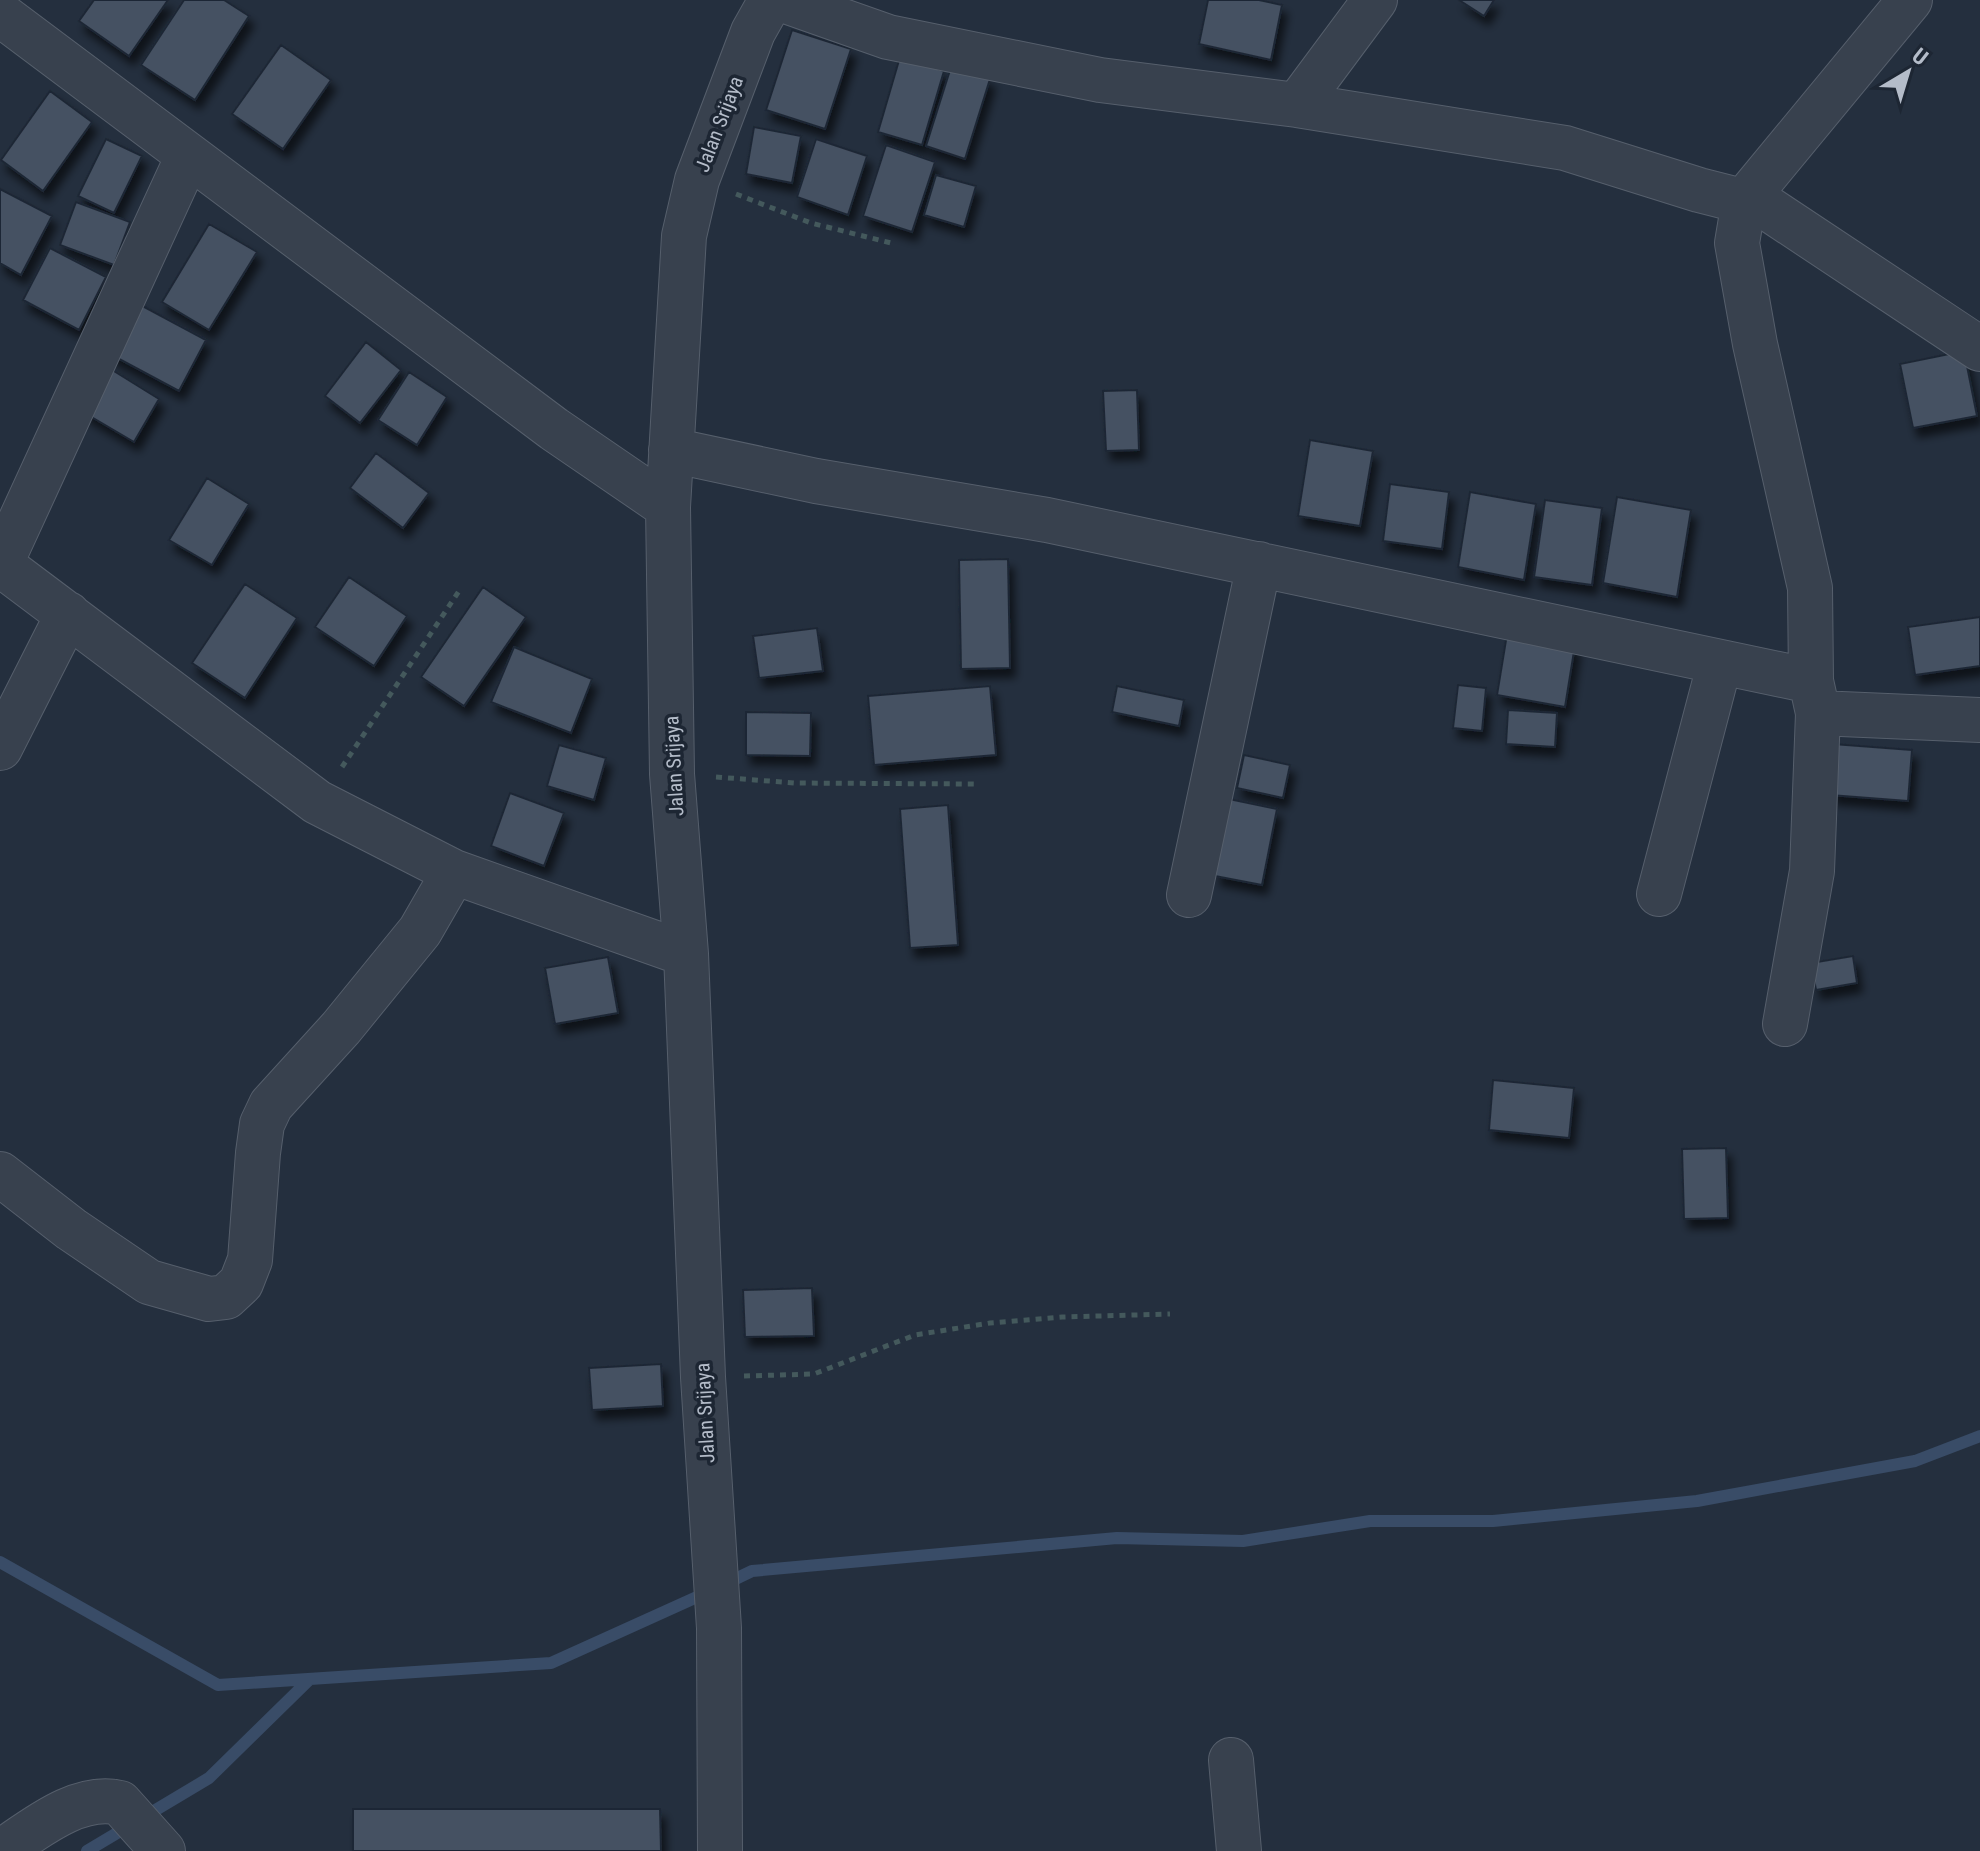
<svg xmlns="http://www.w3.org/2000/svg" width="1980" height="1851" font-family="'Roboto Condensed',sans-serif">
	<defs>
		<filter id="shadow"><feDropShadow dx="5" dy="9" stdDeviation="4" flood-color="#0009"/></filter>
	</defs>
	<rect width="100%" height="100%" fill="#242f3e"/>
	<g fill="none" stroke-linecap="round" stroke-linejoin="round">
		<path stroke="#394c67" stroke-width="12" d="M0,1562L218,1685L551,1663L708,1592
			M725,1584L752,1571L1117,1538L1243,1541L1370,1521H1493L1697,1501L1915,1461L1980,1436
			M87,1851L209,1778L310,1679"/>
	</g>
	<path fill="#455162" stroke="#1f2835" stroke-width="2" filter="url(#shadow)" d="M94,0H168L129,56L79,21Z
		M184,0H224L249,16L195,100L141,65Z
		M1208,0H1259L1282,5L1271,60L1199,44Z
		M1459,0H1494L1484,16Z
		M792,30L851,49L825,129L766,110Z
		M281,45L331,80L283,149L232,114Z
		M900,57L944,71L922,145L878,132Z
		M951,67L990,79L965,159L926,146Z
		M50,91L92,122L43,191L1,160Z
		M754,127L801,136L792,183L746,174Z
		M106,139L142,156L114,213L78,196Z
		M816,139L867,156L848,215L797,197Z
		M886,145L935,162L912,232L863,216Z
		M936,175L976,186L964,227L924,215Z
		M0,189L52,216L21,275L0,263Z
		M76,202L130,222L114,265L60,245Z
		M209,224L257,252L209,330L162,302Z
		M50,248L106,277L79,330L23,300Z
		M135,302L206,340L179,391L108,353Z
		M366,342L401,370L360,423L325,396Z
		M1964,351L1977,416L1913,428L1900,364Z
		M109,368L159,399L134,442L83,412Z
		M409,372L447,397L417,445L378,420Z
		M1137,390L1139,450L1106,451L1103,391Z
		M1310,440L1373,451L1360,526L1298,516Z
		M376,453L429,493L403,528L350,488Z
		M207,478L249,504L212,565L169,540Z
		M1390,484L1449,492L1442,549L1383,541Z
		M1470,492L1536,504L1524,580L1458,567Z
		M1617,497L1691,510L1677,597L1603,583Z
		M1545,500L1602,508L1592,585L1534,577Z
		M1008,559L1010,668L961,669L959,560Z
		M349,577L407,616L374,666L315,627Z
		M245,584L297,618L245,698L192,663Z
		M483,587L526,617L464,706L421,677Z
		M1980,617V666L1915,675L1908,627Z
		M817,628L823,671L759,678L753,636Z
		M1507,634L1575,645L1565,707L1497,695Z
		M514,647L592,679L571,733L491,702Z
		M1458,685L1486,688L1482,731L1453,728Z
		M990,686L996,755L874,765L868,696Z
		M1117,686L1184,700L1179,726L1112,712Z
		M1508,710L1557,713L1555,747L1506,744Z
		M746,712L811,713L810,756L746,755Z
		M1833,744L1912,750L1908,801L1830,795Z
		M559,745L606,758L594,800L547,786Z
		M1244,755L1290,765L1283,798L1237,788Z
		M510,793L564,813L544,866L491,846Z
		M1229,799L1277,809L1262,885L1215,876Z
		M948,805L958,945L910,948L900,809Z
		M1853,956L1857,983L1816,990L1811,963Z
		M608,957L618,1013L555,1024L545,968Z
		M1493,1080L1574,1088L1569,1138L1489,1130Z
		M1726,1148L1728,1218L1684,1219L1682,1149Z
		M812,1288L814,1336L745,1337L743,1290Z
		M661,1364L663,1406L592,1410L589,1368Z
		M353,1809H660L661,1851H353Z"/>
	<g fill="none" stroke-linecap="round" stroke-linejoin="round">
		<defs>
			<path id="street" d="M783,0L888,37L1100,80L1297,105L1565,148L1699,190L1766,207L1980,349
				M0,14L554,429L668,507
				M1297,105L1375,0
				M671,450L816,481L1047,520L1811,681L1810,588L1755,344L1737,243L1744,201L1910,0
				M0,564L317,802L454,872L686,954
				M0,565L188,156
				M1818,713L1980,720
				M0,748L68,614
				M1659,894L1720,662
				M1189,895L1259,564
				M1785,1024L1812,871L1818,713L1811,681
				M0,1174L71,1229L149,1282L209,1299L226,1297L241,1283L250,1260L258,1153L262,1124L271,1105L341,1028L420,931L454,872
				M1231,1760L1239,1851
				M2,1851C35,1829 78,1793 120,1803L163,1851
				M720,1851L719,1628L703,1377L686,954L672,774L668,507L684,236L697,180L753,32L771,0"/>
		</defs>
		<use href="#street" stroke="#565f6c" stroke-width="46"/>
		<path stroke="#44595c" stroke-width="5" stroke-dasharray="6 6" stroke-linecap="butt" d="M736,194L811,223L891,243
			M342,767L461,588
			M716,777L795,783L975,784
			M744,1376L814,1374L915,1335L990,1323L1062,1317L1170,1314"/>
		<use href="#street" stroke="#38414e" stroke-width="44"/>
	</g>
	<g text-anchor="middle" stroke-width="7" stroke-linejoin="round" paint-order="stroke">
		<g font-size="20" fill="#b4bcc9" stroke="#1d2633">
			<text transform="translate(719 124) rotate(-69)" y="7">Jalan Srijaya</text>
			<text transform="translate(674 766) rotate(-93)" y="7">Jalan Srijaya</text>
			<text transform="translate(705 1413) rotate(-93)" y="7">Jalan Srijaya</text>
		</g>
	</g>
	<g transform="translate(1908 72) rotate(38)" stroke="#1d2633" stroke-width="6" paint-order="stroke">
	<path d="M0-6L14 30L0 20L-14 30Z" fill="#b4bcc9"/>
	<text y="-12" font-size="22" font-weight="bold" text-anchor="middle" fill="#b4bcc9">U</text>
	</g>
</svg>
